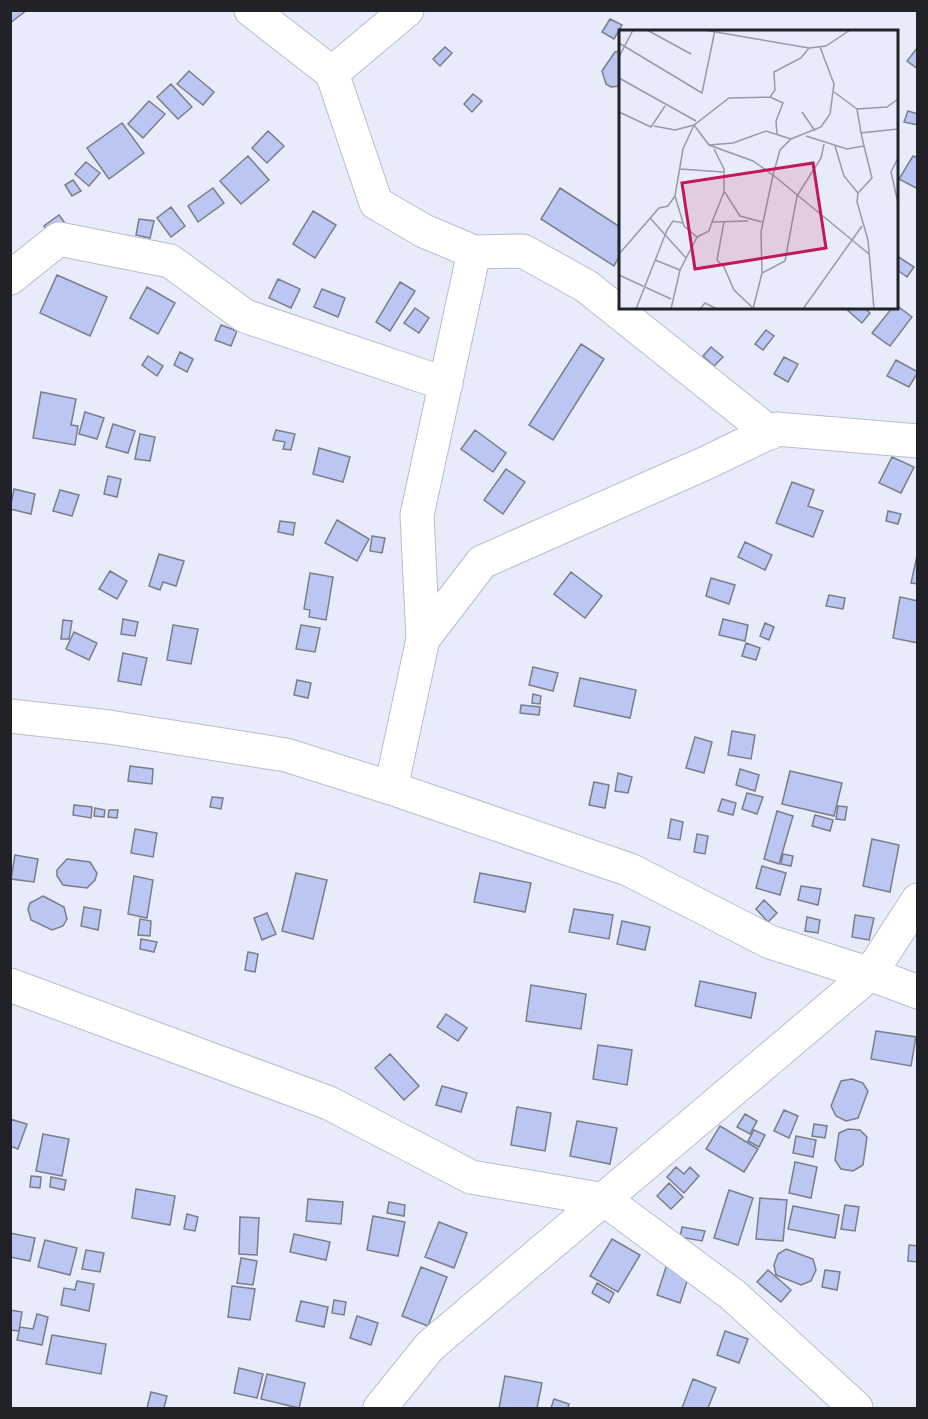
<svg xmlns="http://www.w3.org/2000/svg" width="928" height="1419" font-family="Karla,sans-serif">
	<rect width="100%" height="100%" fill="#e7ebfa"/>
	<path fill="#bbc7f2" stroke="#7a7d8a" stroke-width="1.5" d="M10,10H27L10,23Z
		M610,19L622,25L614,39L602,32Z
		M445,47L452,53L440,66L433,59Z
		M918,47V69L907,61Z
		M620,51V86L611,87L606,84L602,71L615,52Z
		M189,71L214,92L203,105L177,84Z
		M171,84L192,107L178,119L157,97Z
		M473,94L482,101L472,112L464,104Z
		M149,101L165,114L143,138L128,124Z
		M908,111L918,114V125L904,122Z
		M122,123L144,153L109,179L87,148Z
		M268,131L284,146L267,163L252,148Z
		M248,156L269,180L241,204L220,181Z
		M913,156L918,158V189L899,179Z
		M86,162L100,173L89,186L75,174Z
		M73,180L81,191L72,196L65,185Z
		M213,188L224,203L198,222L188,206Z
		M560,188L620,227V255L614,266L541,219Z
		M171,207L185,226L171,237L157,218Z
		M313,211L336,225L315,258L293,244Z
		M59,215L65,223L50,234L44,226Z
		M139,219L154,221L150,238L136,235Z
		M897,256L914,267L907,277L896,269Z
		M57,275L107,297L90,336L40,313Z
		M278,279L300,289L291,308L269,298Z
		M400,282L415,291L390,331L376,322Z
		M147,287L175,303L158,334L130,318Z
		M322,289L345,298L338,317L314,307Z
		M896,305L912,317L890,346L872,333L892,308H896Z
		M415,308L429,318L419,333L404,323Z
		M845,308H864L870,313L862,323Z
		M221,325L237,331L231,346L215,340Z
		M766,330L774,336L763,350L755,344Z
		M581,344L604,359L553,440L529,425Z
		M711,347L723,357L714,366L703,356Z
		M180,352L193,359L187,372L174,365Z
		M148,356L163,366L157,376L142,365Z
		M784,357L798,364L788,382L774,374Z
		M896,360L918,372L909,387L887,376Z
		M41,392L76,399L71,425L78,426L75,445L33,438Z
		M85,412L104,418L97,439L79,434Z
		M113,424L135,431L128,453L106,447Z
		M276,430L295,434L291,450L283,449L285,442L273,440Z
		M475,430L506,453L493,472L461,449Z
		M140,434L155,437L150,461L135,459Z
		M319,448L350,457L343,482L313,474Z
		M892,457L914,467L901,493L879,483Z
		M506,469L525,482L503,514L484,500Z
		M108,476L121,479L117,497L104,494Z
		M792,482L814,490L808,506L823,511L813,537L776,523Z
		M14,489L35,494L31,514L10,509Z
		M60,490L79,495L72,516L53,511Z
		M888,511L901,514L898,524L886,521Z
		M337,520L369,539L357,561L325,543Z
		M280,521L295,523L293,535L278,532Z
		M372,536L385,538L382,553L370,551Z
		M745,542L772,555L765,570L738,557Z
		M918,551V584L911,583Z
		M159,554L184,561L176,586L163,582L160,590L149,586Z
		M110,571L127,581L117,599L99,589Z
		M571,572L602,596L585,618L554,594Z
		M310,573L333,577L326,620L309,617L310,610L304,609Z
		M711,578L735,585L729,604L706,596Z
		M829,595L845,598L843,609L826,606Z
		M900,597L918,601V643L893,638Z
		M123,619L138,622L135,636L121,634Z
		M723,619L748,625L745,641L719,635Z
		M63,620L72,621L69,639H61Z
		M765,623L774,627L769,640L760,636Z
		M173,625L198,629L191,664L167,660Z
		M301,625L320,628L315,652L296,649Z
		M74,632L97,643L89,660L66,649Z
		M746,643L760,648L756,660L742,656Z
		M123,653L147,658L141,685L118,681Z
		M533,667L558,673L553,691L529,685Z
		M580,678L636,690L630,718L574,706Z
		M297,680L311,683L308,698L294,695Z
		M533,694L541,696L540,704L532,703Z
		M521,705L540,707L539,715L520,713Z
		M732,731L755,735L751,759L728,755Z
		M695,737L712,742L704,773L686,768Z
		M130,766L153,769L152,784L128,781Z
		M740,769L759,775L755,791L736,785Z
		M790,771L842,783L834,816L782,804Z
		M618,773L632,777L628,793L615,791Z
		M594,782L609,785L605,808L589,805Z
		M747,793L763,797L757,814L742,809Z
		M212,797L223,798L221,809L210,807Z
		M722,799L736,803L733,815L718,811Z
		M74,805L92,807L91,818L73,815Z
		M838,806L847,807L845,820L836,819Z
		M95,808L105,810L104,817L94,816Z
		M109,810H118L117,818L108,817Z
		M777,811L793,816L779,864L764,859Z
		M815,815L833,820L830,831L812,826Z
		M671,819L683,822L680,840L668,838Z
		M135,829L157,833L153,857L131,853Z
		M697,834L708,836L705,854L694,852Z
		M872,839L899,845L890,892L863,886Z
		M783,854L793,856L791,866L781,864Z
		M15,855L38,859L34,882L11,879Z
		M67,859L90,862L97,873L95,880L87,888L63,885L57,876V870Z
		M762,866L786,873L780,895L756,888Z
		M296,873L327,880L313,939L282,931Z
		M480,873L531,883L525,912L474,902Z
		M134,876L153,880L147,918L128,914Z
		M801,886L821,889L818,905L798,900Z
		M43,896L64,907L67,919L63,926L52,930L31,920L28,909L30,903Z
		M764,900L777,913L768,922L756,909Z
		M84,907L101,910L98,930L81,926Z
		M574,909L613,915L609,939L569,932Z
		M267,913L276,934L262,940L254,918Z
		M855,915L874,918L869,940L852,937Z
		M807,917L820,920L818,933L805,931Z
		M140,919L151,921L150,936L138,935Z
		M622,921L650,927L645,950L617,944Z
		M141,939L157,942L154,952L140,949Z
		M248,952L258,954L255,972L245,970Z
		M700,981L756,993L751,1018L695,1006Z
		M531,985L586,994L581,1029L526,1021Z
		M446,1014L467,1028L458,1041L437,1027Z
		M876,1031L916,1037L911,1066L871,1059Z
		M598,1045L632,1050L627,1085L593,1079Z
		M390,1054L419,1086L404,1100L375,1068Z
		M852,1079L863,1083L868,1091L858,1118L846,1121L836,1116L831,1106L841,1081Z
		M442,1086L467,1093L461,1112L436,1105Z
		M517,1107L551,1113L545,1151L511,1145Z
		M784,1110L798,1116L789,1138L774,1131Z
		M745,1114L757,1121L750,1134L737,1127Z
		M10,1119L27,1124L18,1149L10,1146Z
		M577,1121L617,1128L610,1164L570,1156Z
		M814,1124L827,1126L825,1138L812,1136Z
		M720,1126L758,1149L744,1172L706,1149Z
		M848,1129L860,1130L867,1137L863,1165L853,1171L841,1169L835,1160L839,1133Z
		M754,1130L765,1135L759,1147L748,1141Z
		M43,1134L69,1139L62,1176L36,1171Z
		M796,1136L816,1140L813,1157L793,1153Z
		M795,1162L817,1167L811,1198L789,1193Z
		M676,1167L684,1174L690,1167L699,1176L684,1193L667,1177Z
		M31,1176L41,1177L40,1188L30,1187Z
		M51,1177L66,1180L64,1190L50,1187Z
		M669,1183L683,1197L671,1209L657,1196Z
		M136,1189L175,1196L170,1225L132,1218Z
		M729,1190L753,1198L738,1245L714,1238Z
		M760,1198L787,1200L783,1241L756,1239Z
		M308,1199L343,1202L341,1224L306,1221Z
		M389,1202L405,1205L404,1216L387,1213Z
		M845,1205L859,1207L855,1231L841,1229Z
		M793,1206L839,1215L835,1238L788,1229Z
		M187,1214L198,1217L195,1231L184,1229Z
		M373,1216L405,1222L398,1256L367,1250Z
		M240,1217L259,1218L257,1255L239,1254Z
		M439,1222L467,1233L454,1268L425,1257Z
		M682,1227L705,1231L702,1241L680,1237Z
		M10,1233L35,1238L30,1261L10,1257Z
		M294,1234L330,1242L326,1260L290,1252Z
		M612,1239L640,1255L618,1292L590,1276Z
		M45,1240L77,1248L70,1275L38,1267Z
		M909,1245L918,1246V1262L908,1261Z
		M786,1249L813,1259L816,1270L811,1281L801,1285L776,1275L774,1265L778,1254Z
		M86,1250L104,1253L100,1272L82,1269Z
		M241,1258L257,1261L253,1285L237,1283Z
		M667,1264L690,1272L680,1303L657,1295Z
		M421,1267L447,1277L428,1326L402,1316Z
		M768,1270L791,1290L781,1302L757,1282Z
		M825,1270L840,1272L837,1290L822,1287Z
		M77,1281L94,1284L89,1311L61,1305L64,1288L75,1290Z
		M597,1283L614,1293L609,1303L592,1293Z
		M232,1286L255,1289L250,1320L228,1317Z
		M334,1300L346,1302L344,1315L332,1313Z
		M301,1301L328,1307L324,1327L296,1321Z
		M10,1310L22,1312L19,1331L10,1330Z
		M37,1314L48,1317L42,1345L17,1340L20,1327L33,1329Z
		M357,1316L378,1323L371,1345L350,1338Z
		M725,1331L748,1339L739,1363L717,1355Z
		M52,1335L106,1344L101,1374L46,1364Z
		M239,1368L263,1374L257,1398L234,1393Z
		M267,1374L305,1383L299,1408L261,1399Z
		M505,1376L542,1383L537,1408H499Z
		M693,1379L716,1388L708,1408H682Z
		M151,1392L167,1396L164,1408H147Z
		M554,1399L569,1404L568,1408H551Z"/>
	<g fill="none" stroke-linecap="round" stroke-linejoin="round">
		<defs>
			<path id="minor" d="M251,10L332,73L407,10
				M332,73L376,203L424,231L474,252L417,515L423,639
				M474,252L523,251L586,286L770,433
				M10,278L59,239L170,261L245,316L446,384
				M10,716L109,727L286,755L391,788L630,870L770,942L870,974
				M391,788L423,639L482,562L708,462L776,429L918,441
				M918,900L870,974L918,992
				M10,985L329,1103L471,1177L605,1200L733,1295L856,1408
				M380,1408L430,1346L870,974"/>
		</defs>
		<use href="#minor" stroke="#b9bdcb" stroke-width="35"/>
		<use href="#minor" stroke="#fff" stroke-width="33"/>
	</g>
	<g transform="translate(619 30)">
		<rect width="279" height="279" fill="#e7ebfa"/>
		<path fill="none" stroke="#979ba6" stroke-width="1.5" d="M28,0L72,24M85,0L190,18L207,16L231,0M0,13L83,63L96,0M0,27L14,0M0,48L77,91M215,62L238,79M151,67L164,73L157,91L158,104M0,82L32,97L46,76M183,82L196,101M75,95L90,115L134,131L154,145L161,120L172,109L202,97L211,84L215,54L201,17M35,96L56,100L75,95L110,68L151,67L156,60L155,42L182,28L190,18M242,103L238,79L268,77L279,69M187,106L228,119L245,116L242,103L279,99M90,115L114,113L147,101L172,109M216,116L225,146L239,163L238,172L249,210L255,279M95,119L105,139V161L121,186L143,192M279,128L272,142L279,173M61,139L104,142M154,145L250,224M239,163L253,148L245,116M31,188L67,228M93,192L105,162M105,192L98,230L105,237L115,260L134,278M78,207L90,201L93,192L129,191M0,224L40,178L49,176L56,166L64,119L75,95M36,230L61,240M143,243L142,202L154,145M0,245L52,269M17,279L48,200L54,191L64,193M52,279L61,240L78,207L65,196L56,166M81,279L86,273L98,279M134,279L143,243L166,231L178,166L202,128L205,114M184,279L243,196"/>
		<path fill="#c2185b" fill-opacity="0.15" stroke="#c2185b" stroke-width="3" d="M194,133L207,218L76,239L63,153Z"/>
		<rect width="279" height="279" fill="none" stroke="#202227" stroke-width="3"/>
	</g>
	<rect width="928" height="1419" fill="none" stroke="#202227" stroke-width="24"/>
</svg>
